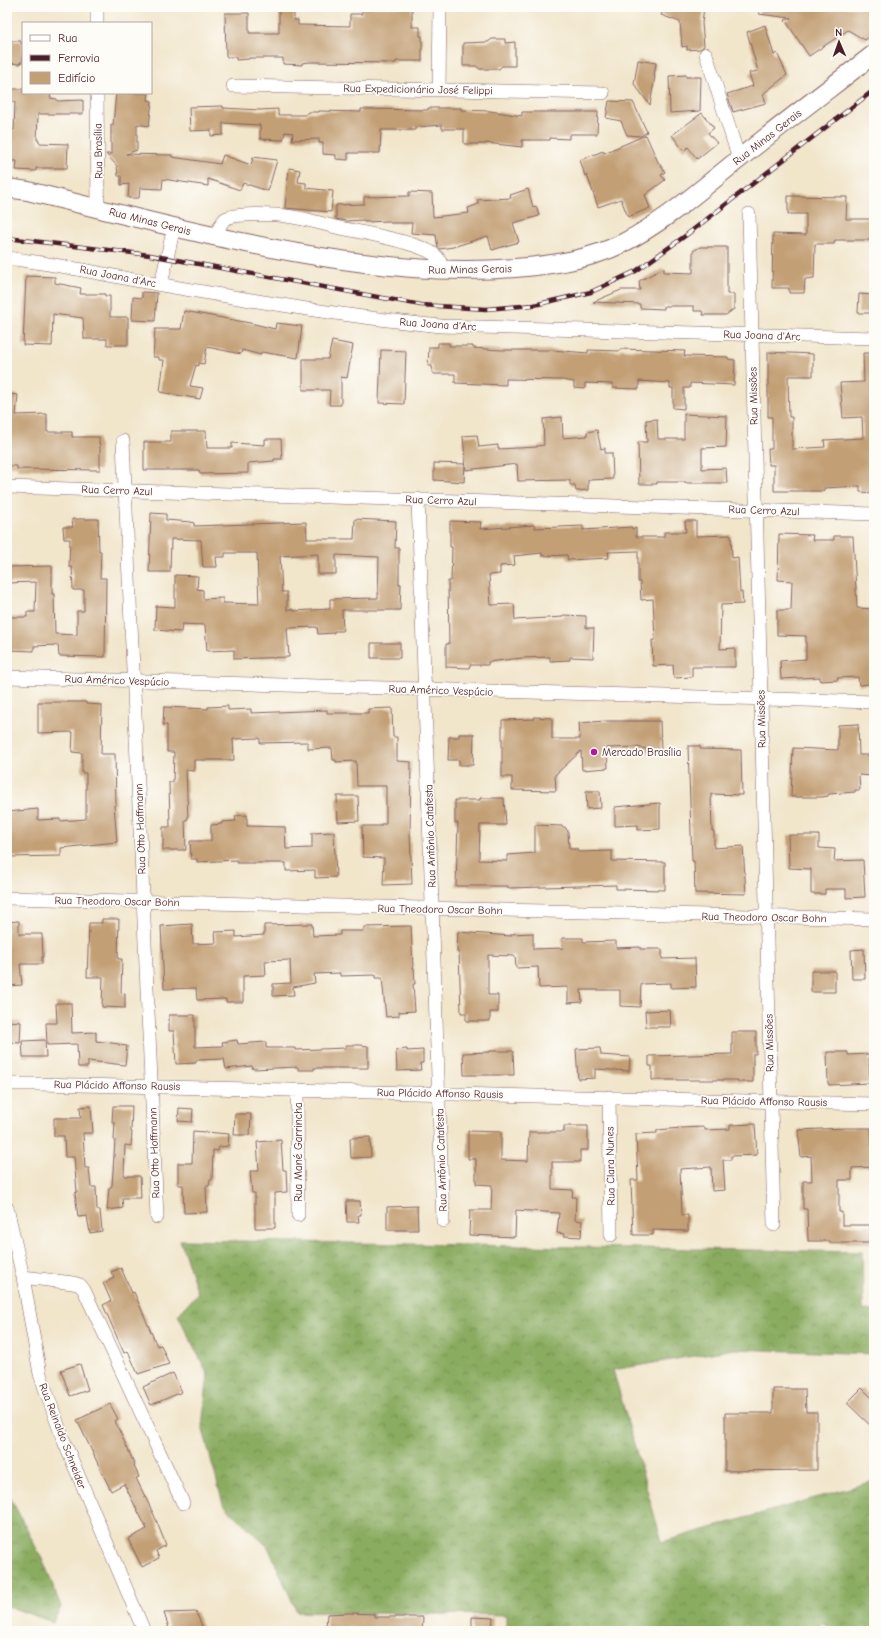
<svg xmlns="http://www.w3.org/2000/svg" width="881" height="1638" font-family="'Comic Neue',sans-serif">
	<defs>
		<pattern id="forest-crowns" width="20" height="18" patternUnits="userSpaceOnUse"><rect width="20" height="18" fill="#8aac61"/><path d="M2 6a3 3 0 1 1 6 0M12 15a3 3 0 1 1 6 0" fill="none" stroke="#738b50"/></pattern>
	</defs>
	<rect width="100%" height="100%" fill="#fdfcf7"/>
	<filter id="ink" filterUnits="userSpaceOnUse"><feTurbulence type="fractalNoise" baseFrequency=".025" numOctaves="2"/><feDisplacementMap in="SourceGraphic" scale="8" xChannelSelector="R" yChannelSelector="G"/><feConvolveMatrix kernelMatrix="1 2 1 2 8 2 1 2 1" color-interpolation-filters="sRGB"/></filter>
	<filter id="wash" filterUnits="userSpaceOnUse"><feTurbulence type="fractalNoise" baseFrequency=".012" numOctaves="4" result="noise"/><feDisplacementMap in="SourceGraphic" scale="16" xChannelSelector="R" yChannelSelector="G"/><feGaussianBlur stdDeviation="0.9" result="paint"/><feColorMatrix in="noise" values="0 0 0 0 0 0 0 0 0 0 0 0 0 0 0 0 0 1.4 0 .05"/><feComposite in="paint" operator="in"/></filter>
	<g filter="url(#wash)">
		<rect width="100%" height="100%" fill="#f1e5ca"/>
		<path fill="url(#forest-crowns)" stroke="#6a6646" d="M180,1240L862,1252L863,1310L874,1311V1354L734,1349L613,1370L662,1542L874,1481V1631H834L823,1624L805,1631H506V1615L297,1612L268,1547L223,1504L202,1426L208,1375L178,1315L198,1293Z
			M7,1491L45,1565L61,1607L53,1622L7,1606Z"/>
		<g id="blocks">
			<path fill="#c29f75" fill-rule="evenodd" d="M279,7H294V20H298V25L350,26V14H362V7H412V27H420V36H422V61H396V63L310,62L302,63V65L283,64V58H249V59L236,60V57H226L225,13H249V33H279Z
				M665,7H704L702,23L704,46L700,49L687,50V46L682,47L680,22L661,15Z
				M759,7H874V33L865,40L848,30L809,56L785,20L791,18L759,14Z
				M765,25L774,55L777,53L787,75L763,94L766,103L733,112L727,94L753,86L749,73L758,71L747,32Z
				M492,39H505V43L515,42V66H502L499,69H480L476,66H463V43L488,42Z
				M7,41H21V44H23V62H20V64L7,63Z
				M638,60L656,63L654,76H655L650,105L634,84Z
				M686,75V77H701L700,111L670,113L669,76Z
				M7,89H23V93L51,94L50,98L57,99V101L83,100V114H38L37,140H39V143L68,144L67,168H36V171L16,170L17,161H7V129L14,130L15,102H7Z
				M116,93H149L148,100L152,101L149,126L137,124V150L126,154L172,155V157L220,164L223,155L251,165L253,157L277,160L268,191L243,183L240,190L208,179V186L163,179L162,189L140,188L139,198H128L129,184L121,185V176H118L117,166L106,154H111V125H113Z
				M609,101L633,102L647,132L641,136L627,135L621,121L606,118Z
				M223,106V108L260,110L278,109V115H306L309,112H319V111L361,112V109L428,110V108H461V110L490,111L522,116V112H598L597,134H571L569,135V139L550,138V140H522V147L486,143V144H464V129H442V125L415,127V130H381L380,153H348V160L336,159V155L323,154V143H319V139L292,140L293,133L285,132L283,140L260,139V125L223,123V135L211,136V130L190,131L189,107Z
				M702,113L714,128L708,133L717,143L697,159L688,147L684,151L672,135Z
				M646,135L658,162L665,172L661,175L665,180L645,195L650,208L628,217L621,199L598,207L587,175L585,176L580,160L603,151L604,153Z
				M289,168L300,170L298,182L306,183V188L333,191L331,212L285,208Z
				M528,189L533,207L536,206L539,216L513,223L519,242L492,250L488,236L453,247L440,249L438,248L436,235L411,233L412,223H390V221L364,222V220L346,221L336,219V205L364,204V197L409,196V192L432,193L433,217L469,213L468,208L479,204L477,200L511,198L510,195Z
				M788,196L847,197L846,219H874V240H835L834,244H815L814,278L805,279L804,293H789V288H772L773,234L806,235V214H788Z
				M700,247H727V294H734V309L726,315H703L702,311H694V306H664V309L640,308V304L593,302L621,290H640L639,281L664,268V272L693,273V251Z
				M26,276L55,277V283L81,288L80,294H105V296H110V317H128V345H107V339H84L83,318L53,314L52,346L23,345Z
				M142,292L157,293L155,321L132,320L133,297L142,298Z
				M859,294L874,295V313H858Z
				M184,311L250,323L275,329L276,323L302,326L298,358L261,352V355L242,350L241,354L207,347L204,364L199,363L198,366L196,365L190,386L203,388L200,399L160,392L164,360H159V357H153L155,329H181Z
				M332,341L353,345L347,378L341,377V405H329L330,390H303V359H328Z
				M438,343H449V346H473V348L500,350H552L588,353V350L620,351V349L685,351L684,356L728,357V359L735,360L734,385L690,383V388H684V409L673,408V388H670V383L639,381V389L613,388V384L585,383V389L574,388V382L562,380L506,379V385L455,383V374H433L432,366H428L429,347H438Z
				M381,350L406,351L404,404L379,403Z
				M768,352L813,354V376H788L789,417H792V449L825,447L824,440L863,438L862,417L843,418L840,383L864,382L863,353H874V493L860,492V486L824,488V491H774V465H769L768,449H772V417H768Z
				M7,394L18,395L16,415L47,414V432H72V437H99V444H100V470L17,469V466H7Z
				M684,414L727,416L726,447L702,448V469L726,468L727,483H686V482H657V484H639L638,442H647L646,420L657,419L658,439H684Z
				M562,417L563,438L587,436V432L597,430L601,449L605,448V453H612L613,479L588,480V490L576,491L575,485H570V480L518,481L517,464L466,470L463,436L477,435L479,447L498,445V449L537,447V446L544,445L543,419Z
				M171,431H206L207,448H232V443L265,445V439H281L282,459H274V461L248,463V473L200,474L199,470H144V442H171Z
				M434,463L465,464L464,482L434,480Z
				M151,513L166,514V520L191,522L194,523V526L306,522L307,539H354L355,519L396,521L395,548H399V584H401L400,610H342L343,631H334V633L318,634L317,627L287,628L289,657L234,659V650L207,651L205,625L182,624L181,632L155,630L156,606L175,607V575L198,576L197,589L203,590V599L223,598V603L259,604L257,553H225V557H216L217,567H203L201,540L171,539L170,572H149ZM318,554V574H336V555L379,557L378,598L330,599V609L293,611V609L287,610V592H282L280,556Z
				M72,519H98L99,551H101L100,578H106L105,657L59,656L58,645L34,646V651L9,650L10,617H27V612H35L36,582L7,583V567L52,566V594H54L55,634L77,635V611H84V590H73L72,567H69L70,539H64L63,527H73Z
				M450,521L481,522L480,529L534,525L535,528L583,526V530L632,527V529L636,528V537H664V532H686L685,521H696V536L731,535L732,558L738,557L740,592H742L743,604L721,605L720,649L735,648V667H692V677L674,678L673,665L653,666L652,640H655L653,599L641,600L640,582H638V551L608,552L609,558L568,560L567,555L542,556V553L514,556L515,565L500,566V574L489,575L491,605L514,604L515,620L563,617V615L586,616V628H594L593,658L570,657V660L550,661V657L522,658L488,662V665H470L469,668L446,667V644H449L448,581H451L452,547H450Z
				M779,534L813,535L812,540H834V536H853L857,608L874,609V682H870V684L859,685L858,677L837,678L838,680L820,681V677L781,679L780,661L806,659V636L777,635V610H791L792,581L778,580Z
				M371,643H400V658H371Z
				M38,702H86V704L102,705L101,754H115L116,805H114L117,842L61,848V856L7,857V812L38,809V820L60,819V821L86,819V773H82V753L72,752L73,732L38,733Z
				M228,706V710L251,709V713L327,710V713H368V709L392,708L393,737H397V761L411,762L410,833L412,884L383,885L384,858L363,857L362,826H381V824H386V786H357L356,761L336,762V760H333L332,748L308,749V742L260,743V738L233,739L234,760H194V771L186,770L188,819L185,820L186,850H163V827H170L169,782H173L174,752H167V725H163L164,707L208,709V707Z
				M534,717L552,718V739H580L579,723L605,721H660L661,753H647V749L636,747L607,748L608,768L582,770L581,751L555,775L556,791L512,790V777H502V720L534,719Z
				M858,724L859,755H874V776L859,775L860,790H855V792L829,794L828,796L822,797H791L793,748L838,750V725Z
				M459,734H474L473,765H459V760H448L449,737H459Z
				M688,746H700V749L741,750L742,795L711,794L712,831H714V848L743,846L746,894L695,893L694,861H692Z
				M586,791H600L601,808L587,809Z
				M337,796H358L359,821L338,822Z
				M480,798H504L506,825H480L479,860L507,861V855L535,853V825L562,826V827H565L568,832L569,849H578V852L612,851V861L665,862V890L616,889V885L508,888V886H456L458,823H455V800H480Z
				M660,803V829L638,830V825L615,826V807Z
				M247,815V826L285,827L286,849L312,848V833L334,832L336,877L315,878V870L286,871V863H237V860L197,862V859H191L190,841H211V825L222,824V822L236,821L235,816Z
				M788,835H819V848L835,849L834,861L863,860L865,897L846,898V889H825V894H811V869L789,868Z
				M102,919H119L118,959H122L121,993L125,994V1008L102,1007L103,977H87L89,923H102Z
				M19,921V934H42L43,957H42V964H20L22,985L7,986V922Z
				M192,924L193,944L216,943L215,932L236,931V937L264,935V925L312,924L313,936L340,935V931H364V927L411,926L413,968H414L415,984H413L415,1011L399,1012V1016L386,1017L382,978H376V975L340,976V973L314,974L315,983L293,987L294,995L273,996V984L291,983L290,960L265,961L266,975L243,976V1002H226V999L197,1000L196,988L164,989L161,926Z
				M458,932L511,936V934L533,933V949L563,948L562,938H583V942L616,941V948L640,947V949H662V959L695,958L696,987L671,988V983L641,984L640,1007L620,1006V990H581L582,1002L568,1003V987L539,988L538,967L516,968L515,956L488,955V995H498V1012H490V1021H466V1013H461L459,952H457Z
				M864,949L865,979H852L851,950Z
				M811,971H835V992H811Z
				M56,1003H71L72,1033L96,1032V1041L119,1044V1045L127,1046L125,1065L88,1061V1067H78L77,1044L47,1045L46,1023H57Z
				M670,1010L671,1027H646L645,1011Z
				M169,1015H195V1047L223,1046L222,1042L237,1040L238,1044L266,1042V1048H295V1050L346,1048V1045H360L368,1046V1068H314V1070H298V1067L253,1069L252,1066L226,1069L224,1059L196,1060V1063L176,1064L174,1031H169Z
				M7,1021L21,1022L20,1043L8,1042Z
				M732,1032H756V1054H753V1082H738V1080H652V1066H649V1056L732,1054Z
				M45,1040L46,1057H23L22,1041Z
				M600,1048L601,1055L630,1057L629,1071L595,1069V1078L578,1079L576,1049Z
				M407,1049V1051L423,1050V1063H420L421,1070L397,1071L396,1050Z
				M490,1051H513L514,1075H464L463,1053L490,1052Z
				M827,1052H848V1055L869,1054L870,1083L829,1085L828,1083Z
				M91,1106L93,1133H83L85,1168H89L91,1187H96L97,1210H100L102,1231L90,1233L87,1216L78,1217L75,1193L77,1192L74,1157H65L64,1136H54V1118H81L80,1107Z
				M113,1106H132L131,1132H132L131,1146L125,1145L124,1176H140L141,1198H122L123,1208L107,1210L109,1188L112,1186L115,1140H114L115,1123H112Z
				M179,1108L193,1109L192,1122L178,1121Z
				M235,1114H251L250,1135H234Z
				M755,1124L757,1155L731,1156V1160H723L725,1190L712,1191L711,1167L680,1169L682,1215H688V1231L653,1230V1235H633L631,1180H638L636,1134L657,1133V1130L681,1128L705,1127V1130L730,1129V1125Z
				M564,1126H588V1150H580V1162H552V1189L573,1190L572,1197H576L575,1220L582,1221L581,1237L564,1236V1234L557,1233L559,1213L516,1210L515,1237L469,1235L470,1210H491L492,1185L476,1184V1159H468V1131L501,1132V1160L528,1161L529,1132H564Z
				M845,1128H871L872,1147L874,1146V1167L852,1168V1180H839V1212H842V1225H874V1243H830V1241H808L807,1209H803V1181H812L811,1156L801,1157L798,1130Z
				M193,1131L229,1134L228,1146L219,1147L218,1151L213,1150L212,1180H210L209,1186H206L207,1212L184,1213L183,1185H178V1163H192Z
				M370,1137L371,1157L351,1158L350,1138Z
				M281,1140L283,1170H286L287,1192L275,1193V1228H255V1193H252L250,1171H259L257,1142Z
				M346,1201H360L361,1215H358L359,1222H347Z
				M417,1206L418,1230H387V1207Z
				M121,1268L132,1293L134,1292L157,1346L161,1345L169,1364L138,1374L128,1351L124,1353L103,1305L111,1301L103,1283L114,1278L111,1272Z
				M80,1364L88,1390L70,1396L61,1370Z
				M173,1373L182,1392L151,1405L143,1387Z
				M862,1388L874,1400V1429L847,1403Z
				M773,1389H805L806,1412H817V1470L725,1471V1413H773Z
				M110,1404L118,1419L115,1421L135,1465L134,1466L139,1477L136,1478L154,1515L166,1545L156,1551L159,1558L142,1567L128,1539L147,1529L124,1484L111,1491L77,1420Z
				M196,1612L204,1631H170L164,1613Z
				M349,1613L374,1614V1617H423L422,1631H353V1628H326L327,1614Z
				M472,1617L493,1618L492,1631H472Z"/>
		</g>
	</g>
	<g filter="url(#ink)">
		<use href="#blocks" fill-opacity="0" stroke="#846463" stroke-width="1"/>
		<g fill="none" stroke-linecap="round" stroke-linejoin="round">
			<defs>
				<path id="street" d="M97,7V23
					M706,54L739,159
					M233,86L603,93
					M439,90L440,7
					M97,93L98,209
					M749,214L774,1225
					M216,237C218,231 220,223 225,219C235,213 274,214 286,216C304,218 322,224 340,228C360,232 423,243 436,256C441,260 441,265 442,270
					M7,258C59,264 111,276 162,285C255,301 348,317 441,326L874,338
					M161,284L174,227
					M123,441L157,1217
					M7,487L874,514
					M418,499L443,1221
					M7,677L874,702
					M7,898L874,919
					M7,1084H37L874,1104
					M297,1090L298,1215
					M609,1097L611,1235
					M7,1208L23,1277L40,1374L63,1439L144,1631
					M23,1277L73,1283L80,1285L84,1290L183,1503"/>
				<path id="secondary" d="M7,188L28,191C120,214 211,238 304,254C374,266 444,274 515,268C552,265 589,260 623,243C666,221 701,189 739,159C783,123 829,89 874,54"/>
			</defs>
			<use href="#street" stroke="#846463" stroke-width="14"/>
			<use href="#secondary" stroke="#846463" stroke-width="20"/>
			<use href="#street" stroke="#fff" stroke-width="13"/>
			<use href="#secondary" stroke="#fff" stroke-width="18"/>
			<defs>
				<path id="rail" d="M7,238L150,255L421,305L486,309L534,305L591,292L636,271L685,236L874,90"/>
			</defs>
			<use href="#rail" stroke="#4a1f2b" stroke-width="4.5"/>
			<use href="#rail" stroke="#fdfcf7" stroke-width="3" stroke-dasharray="9" stroke-linecap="butt"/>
		</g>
	</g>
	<circle fill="#b5179e" stroke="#fdfcf7" stroke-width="1.5" cx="594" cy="752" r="4"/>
	<g text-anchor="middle" stroke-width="3.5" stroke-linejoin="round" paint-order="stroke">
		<g font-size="11" fill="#4a1f2b" stroke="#fdfcf7">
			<text transform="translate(418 89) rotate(1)" y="4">Rua Expedicionário José Felippi</text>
			<text transform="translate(767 137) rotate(-38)" y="4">Rua Minas Gerais</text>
			<text transform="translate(98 151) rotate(-91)" y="4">Rua Brasília</text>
			<text transform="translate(150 221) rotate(14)" y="4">Rua Minas Gerais</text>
			<text transform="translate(470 269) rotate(-1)" y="4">Rua Minas Gerais</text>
			<text transform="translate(118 276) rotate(11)" y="4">Rua Joana d'Arc</text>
			<text transform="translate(438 324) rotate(4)" y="4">Rua Joana d'Arc</text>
			<text transform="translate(762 335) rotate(2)" y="4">Rua Joana d'Arc</text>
			<text transform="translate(753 396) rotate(-91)" y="4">Rua Missões</text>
			<text transform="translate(117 490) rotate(2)" y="4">Rua Cerro Azul</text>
			<text transform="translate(441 500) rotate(2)" y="4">Rua Cerro Azul</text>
			<text transform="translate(764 510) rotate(2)" y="4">Rua Cerro Azul</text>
			<text transform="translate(117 680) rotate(2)" y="4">Rua Américo Vespúcio</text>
			<text transform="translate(441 690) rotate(2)" y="4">Rua Américo Vespúcio</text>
			<text transform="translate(761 719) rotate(-91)" y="4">Rua Missões</text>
			<text transform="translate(140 829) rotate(-92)" y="4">Rua Otto Hoffmann</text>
			<text transform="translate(430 836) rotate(-92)" y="4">Rua Antônio Catafesta</text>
			<text transform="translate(117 901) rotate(1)" y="4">Rua Theodoro Oscar Bohn</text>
			<text transform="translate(440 909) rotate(1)" y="4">Rua Theodoro Oscar Bohn</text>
			<text transform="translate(764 917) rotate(1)" y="4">Rua Theodoro Oscar Bohn</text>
			<text transform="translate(769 1043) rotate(-91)" y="4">Rua Missões</text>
			<text transform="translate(117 1085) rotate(1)" y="4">Rua Plácido Affonso Rausis</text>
			<text transform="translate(440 1093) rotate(1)" y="4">Rua Plácido Affonso Rausis</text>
			<text transform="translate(764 1101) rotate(1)" y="4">Rua Plácido Affonso Rausis</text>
			<text transform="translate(298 1152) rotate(-90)" y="4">Rua Mané Garrincha</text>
			<text transform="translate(154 1153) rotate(-92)" y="4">Rua Otto Hoffmann</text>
			<text transform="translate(441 1160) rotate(-92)" y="4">Rua Antônio Catafesta</text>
			<text transform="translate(610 1166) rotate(-91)" y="4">Rua Clara Nunes</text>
			<text transform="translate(63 1436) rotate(69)" y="4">Rua Reinaldo Schneider</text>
		</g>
		<g font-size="11" fill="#4a1f2b" stroke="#fdfcf7" text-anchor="start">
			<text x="602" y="756">Mercado Brasília</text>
		</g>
	</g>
	<rect width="881" height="1638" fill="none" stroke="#fdfcf7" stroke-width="24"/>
	<rect x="22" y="22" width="130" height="72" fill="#fdfcf7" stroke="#b5a4a5"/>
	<rect x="30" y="35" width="20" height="6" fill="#ffffff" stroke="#b5a4a5"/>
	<text x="58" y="42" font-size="12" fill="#4a1f2b">Rua</text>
	<rect x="30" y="55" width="20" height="6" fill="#4a1f2b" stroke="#b5a4a5"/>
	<text x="58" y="62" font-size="12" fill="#4a1f2b">Ferrovia</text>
	<rect x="30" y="72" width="20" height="12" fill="#c29f75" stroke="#b5a4a5"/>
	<text x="58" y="82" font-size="12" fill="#4a1f2b">Edifício</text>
	<g transform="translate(839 42) rotate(358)" stroke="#fdfcf7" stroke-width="3" paint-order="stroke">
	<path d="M0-3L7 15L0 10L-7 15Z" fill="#4a1f2b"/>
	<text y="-6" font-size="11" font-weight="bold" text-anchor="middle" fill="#4a1f2b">N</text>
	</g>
</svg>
